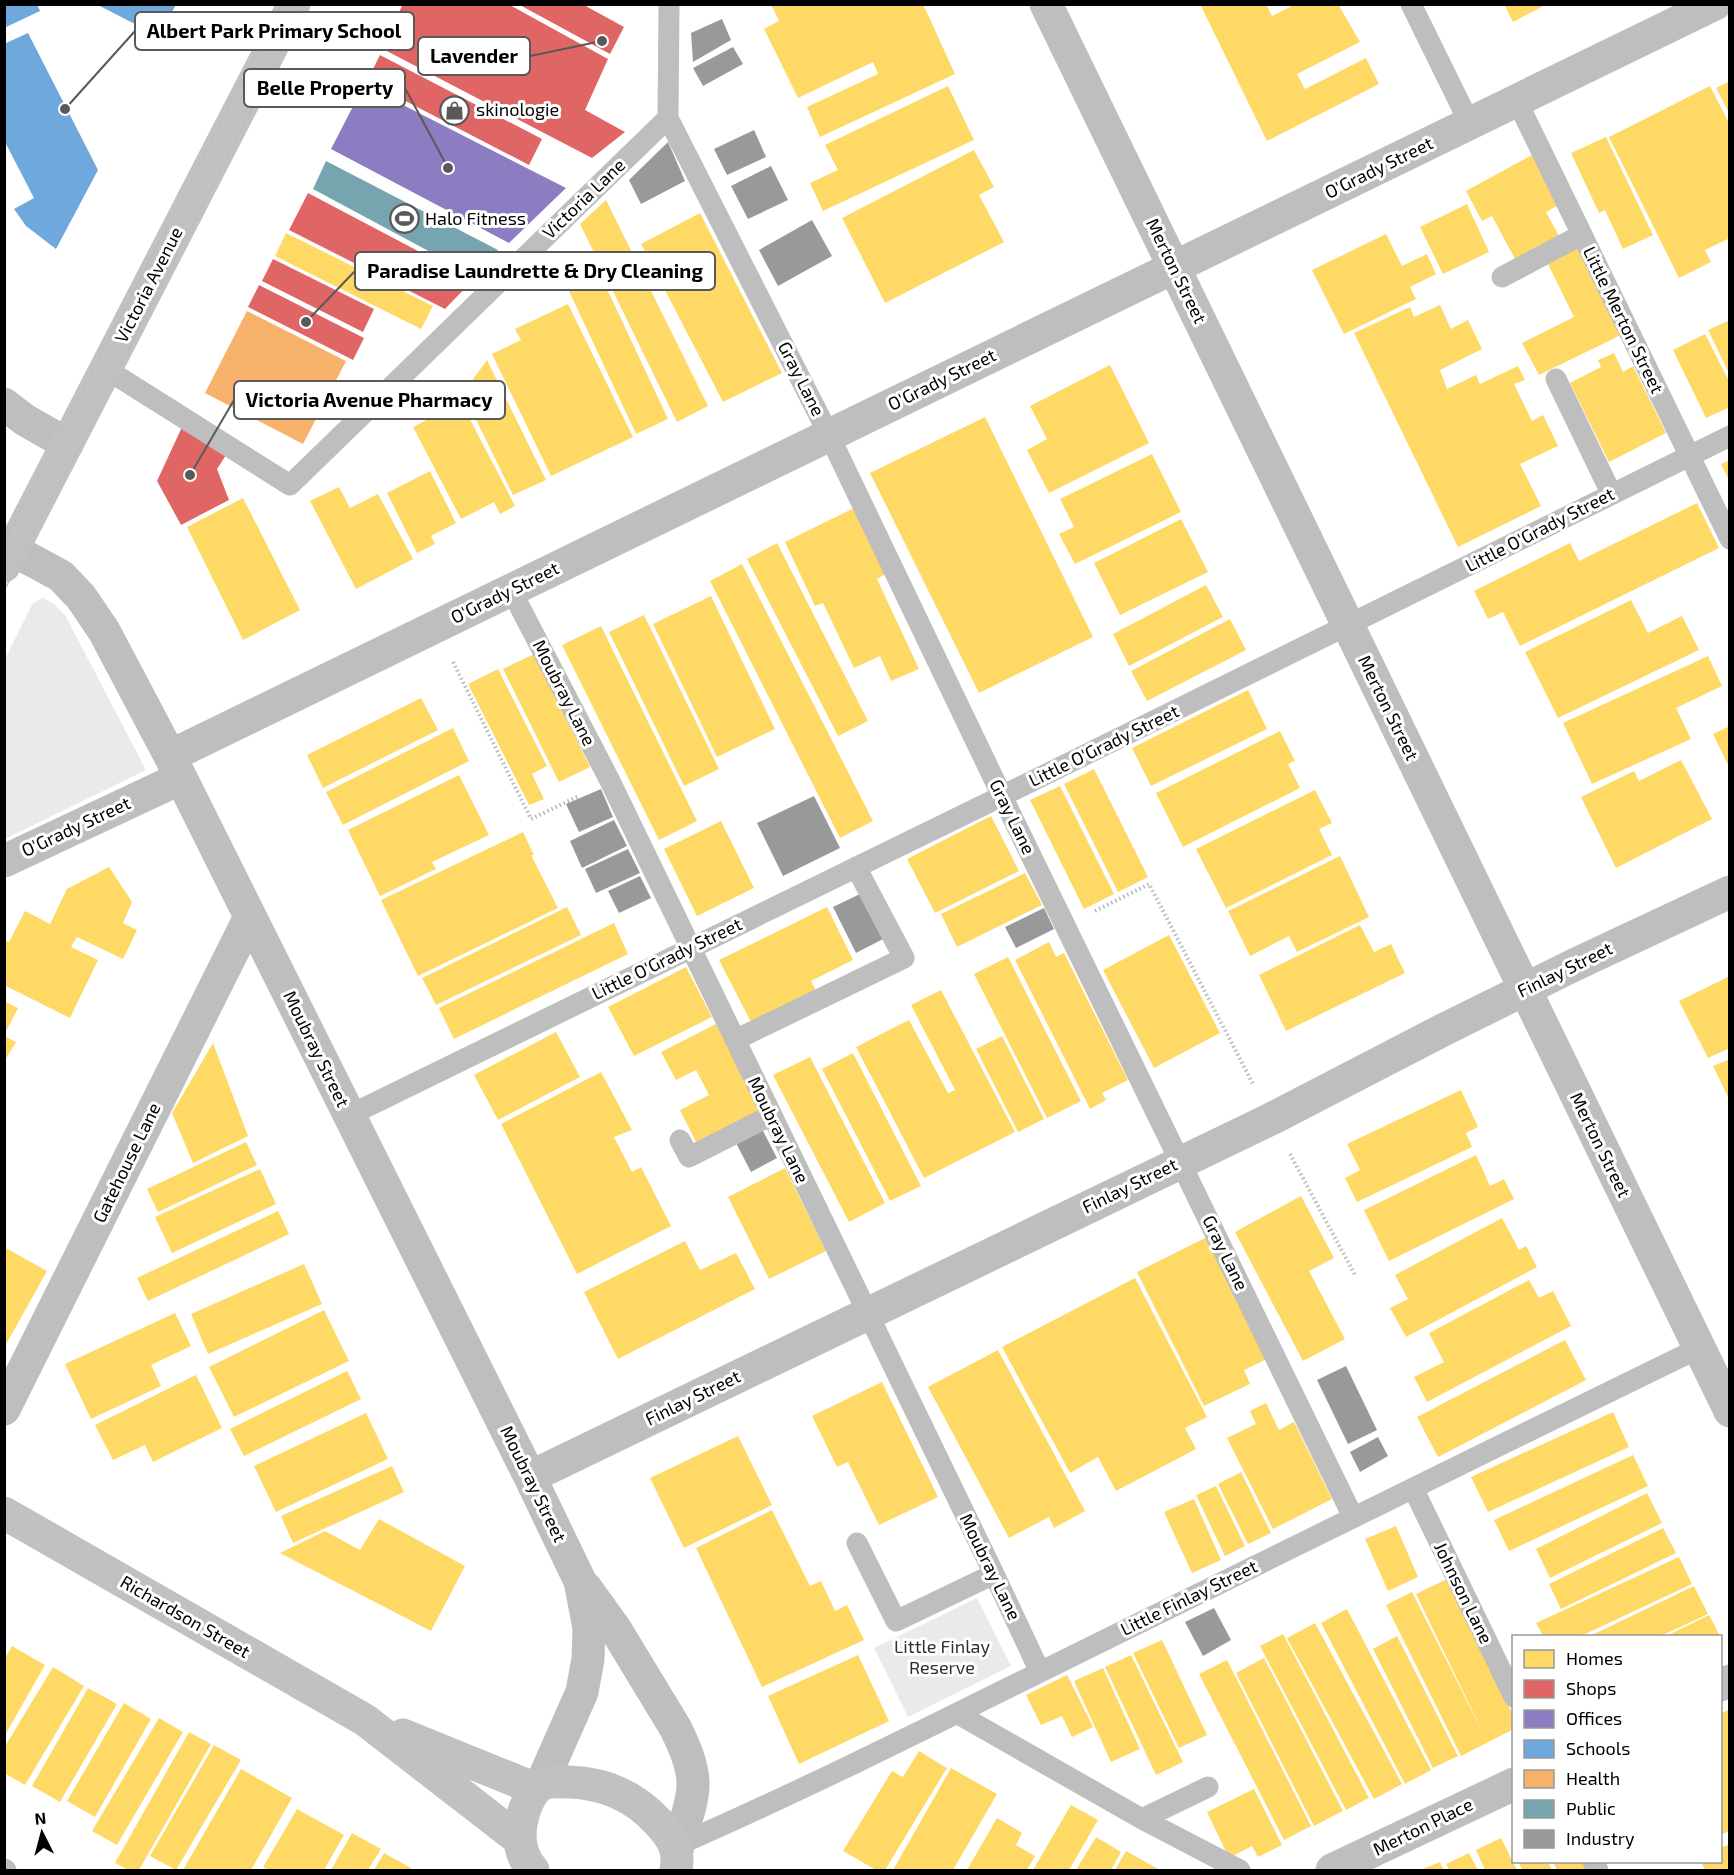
<svg xmlns="http://www.w3.org/2000/svg" width="1734" height="1875" font-family="'Exo 2',sans-serif">
	<rect width="100%" height="100%" fill="#fff"/>
	<path fill="#eaeaea" d="M43,598L54,604L65,615L146,770L5,839V659L33,603Z
		M977,1598L1011,1666L908,1717L874,1648Z"/>
	<path fill="#ffd966" d="M771,4H923L955,74L820,137L807,107L878,74L873,62L798,98L764,29L779,21Z
		M1200,4H1266L1272,16L1296,4H1338L1360,42L1297,74L1305,89L1366,58L1379,84L1267,141Z
		M1504,4H1547L1513,22Z
		M1730,81V115L1716,88Z
		M948,86L974,140L823,211L810,183L838,170L825,145Z
		M1710,86L1730,125V238L1705,250L1711,262L1679,278L1609,137Z
		M1606,137L1653,235L1623,249L1605,210L1599,213L1571,153Z
		M974,150L994,187L979,195L1004,242L885,303L842,218Z
		M1532,155L1559,205L1546,212L1559,236L1515,259L1492,216L1482,221L1466,191Z
		M606,200L708,406L677,422L580,224Z
		M1467,204L1489,252L1443,274L1420,227Z
		M700,213L782,373L723,402L641,244Z
		M286,233L433,306L421,329L275,256Z
		M1386,234L1402,266L1427,254L1436,274L1410,287L1416,299L1344,334L1312,270Z
		M1577,244L1621,335L1539,375L1522,343L1574,317L1546,260Z
		M601,276L668,419L636,434L569,291Z
		M568,304L633,437L551,476L492,354L521,340L515,329Z
		M1440,305L1451,329L1468,320L1482,349L1440,370L1447,389L1476,375L1480,384L1518,366L1525,380L1514,384L1532,421L1543,415L1558,446L1520,464L1541,506L1458,547L1354,333L1410,307L1414,317Z
		M1730,320V375L1708,330Z
		M1705,334L1730,383V407L1706,418L1673,350Z
		M1614,353L1623,372L1633,366L1666,433L1609,462L1570,383L1601,367L1598,360Z
		M487,360L546,480L513,495L463,393Z
		M1110,365L1149,443L1049,493L1027,450L1047,439L1030,406Z
		M461,402L515,506L500,514L494,502L461,519L413,427Z
		M985,417L1093,637L979,693L870,473Z
		M1152,454L1181,512L1075,564L1059,534L1074,527L1060,499Z
		M1730,460V482L1721,464Z
		M430,471L456,523L431,536L435,544L417,553L387,493Z
		M339,487L350,508L378,494L413,559L356,589L310,501Z
		M243,498L300,610L243,640L187,527Z
		M1697,503L1719,548L1520,646L1503,612L1488,619L1474,591L1570,543L1579,561Z
		M856,507L887,573L877,579L919,669L891,681L880,656L854,668L823,603L815,606L785,542Z
		M1181,519L1208,572L1120,615L1094,563Z
		M777,543L868,721L838,736L747,559Z
		M742,564L873,821L840,838L710,581Z
		M1206,585L1223,617L1129,666L1113,634Z
		M711,596L775,729L717,757L653,624Z
		M1631,600L1648,633L1682,616L1699,650L1558,718L1525,652Z
		M644,615L719,769L684,786L609,632Z
		M1230,619L1246,650L1147,701L1131,671Z
		M601,626L697,821L659,840L562,645Z
		M534,654L590,767L559,782L503,669Z
		M1708,656L1722,686L1676,708L1691,739L1592,784L1563,723Z
		M498,669L547,766L532,774L544,799L529,805L468,684Z
		M1248,690L1267,729L1151,786L1132,748Z
		M421,698L438,730L323,788L307,755Z
		M1730,726V769L1713,734Z
		M453,728L469,761L343,825L326,792Z
		M1280,731L1295,761L1288,764L1300,788L1183,847L1156,793Z
		M1681,760L1712,819L1616,868L1581,797L1634,771L1639,781Z
		M1094,769L1148,877L1118,892L1064,784Z
		M459,775L489,835L432,862L436,869L380,896L348,830Z
		M1060,786L1114,894L1084,909L1030,800Z
		M1315,790L1332,823L1319,829L1332,855L1226,908L1196,849Z
		M991,816L1019,871L935,913L907,859Z
		M721,821L754,888L697,916L664,849Z
		M523,832L534,855H531L558,908L418,976L381,900Z
		M1340,856L1369,917L1297,952L1289,936L1250,956L1228,911Z
		M109,867L132,902L123,923L137,930L123,959L77,937L71,947L98,960L70,1018L4,985V940L9,942L25,911L50,924L67,889Z
		M1025,873L1042,905L957,947L941,914Z
		M567,907L581,935L436,1005L422,978Z
		M827,907L853,960L811,981L817,993L753,1026L719,960Z
		M614,923L628,954L454,1039L439,1008Z
		M1360,925L1374,952L1391,944L1405,973L1286,1031L1259,975Z
		M1169,935L1220,1033L1154,1068L1103,970Z
		M1049,942L1056,957L1064,953L1128,1080L1102,1093L1106,1100L1090,1109L1015,960Z
		M1008,957L1081,1101L1047,1118L974,974Z
		M686,967L712,1017L634,1056L608,1007Z
		M1730,976V1048L1708,1058L1679,1001Z
		M941,990L1015,1132L924,1178L856,1047L909,1020L948,1093L955,1090L911,1005Z
		M4,1001L18,1008L4,1035Z
		M716,1024L761,1111L697,1144L680,1110L709,1095L696,1070L676,1080L661,1052Z
		M556,1032L580,1077L498,1120L474,1075Z
		M4,1036L16,1042L4,1062Z
		M1002,1036L1044,1119L1018,1132L976,1049Z
		M213,1043L248,1136L193,1163L172,1113Z
		M853,1053L921,1186L890,1201L822,1069Z
		M810,1057L885,1203L849,1222L773,1075Z
		M1730,1059V1101L1713,1066Z
		M601,1072L632,1130L614,1137L632,1172L641,1167L671,1226L577,1274L501,1124Z
		M1461,1090L1478,1127L1466,1133L1472,1147L1357,1202L1345,1178L1360,1170L1347,1144Z
		M246,1142L257,1165L158,1212L147,1189Z
		M1476,1155L1490,1186L1504,1179L1514,1199L1389,1261L1364,1210Z
		M785,1168L826,1251L769,1279L728,1197Z
		M260,1169L276,1204L172,1253L155,1217Z
		M1301,1196L1334,1258L1309,1271L1345,1339L1303,1361L1235,1232Z
		M278,1211L289,1234L148,1301L137,1278Z
		M1502,1218L1519,1250L1526,1246L1537,1267L1406,1337L1390,1308L1408,1299L1395,1275Z
		M1209,1236L1269,1358L1244,1370L1250,1384L1204,1406L1137,1272Z
		M685,1241L700,1270L736,1253L755,1289L618,1359L584,1292Z
		M4,1247L47,1271L4,1348Z
		M304,1264L322,1304L208,1354L191,1314Z
		M1135,1278L1207,1417L1185,1428L1196,1449L1116,1491L1098,1457L1070,1473L1002,1347Z
		M1529,1280L1539,1298L1553,1291L1571,1326L1427,1402L1414,1377L1444,1362L1429,1333Z
		M324,1310L349,1361L234,1417L209,1367Z
		M175,1313L191,1346L151,1365L161,1386L91,1419L65,1364Z
		M1565,1340L1586,1380L1438,1457L1417,1417Z
		M998,1350L1085,1511L1054,1528L1049,1517L1009,1538L928,1387Z
		M347,1371L361,1399L244,1456L230,1429Z
		M196,1375L222,1428L153,1462L145,1445L113,1460L95,1425Z
		M882,1382L938,1497L879,1525L848,1462L837,1467L812,1416Z
		M1266,1403L1279,1430L1294,1422L1332,1499L1273,1529L1227,1438L1256,1424L1250,1411Z
		M1613,1412L1629,1447L1488,1512L1471,1477Z
		M366,1413L388,1459L276,1512L254,1466Z
		M738,1436L772,1505L684,1548L650,1478Z
		M1633,1455L1648,1486L1509,1551L1494,1520Z
		M392,1466L404,1492L293,1543L281,1516Z
		M1241,1472L1271,1533L1248,1544L1218,1484Z
		M1216,1486L1245,1546L1225,1556L1196,1495Z
		M1647,1493L1662,1523L1550,1578L1536,1549Z
		M1194,1499L1221,1560L1192,1573L1164,1512Z
		M772,1510L810,1586L821,1581L835,1611L847,1605L864,1640L762,1687L696,1548Z
		M379,1519L465,1566L431,1631L280,1553L325,1531L360,1550Z
		M1396,1526L1418,1577L1388,1591L1365,1539Z
		M1663,1528L1676,1553L1561,1609L1549,1584Z
		M1679,1557L1692,1584L1581,1636H1543L1536,1623Z
		M1447,1579L1514,1717V1729L1461,1756L1386,1605L1412,1592L1486,1739L1416,1594Z
		M1694,1586L1708,1614L1661,1636H1590Z
		M1347,1609L1431,1770L1405,1784L1321,1623Z
		M1709,1615L1720,1636H1666Z
		M1315,1623L1402,1784L1374,1799L1287,1638Z
		M1283,1634L1369,1798L1346,1810L1260,1646Z
		M1397,1636L1458,1756L1433,1768L1373,1649Z
		M1162,1640L1207,1735L1179,1748L1133,1653Z
		M12,1646L45,1665L4,1737V1660Z
		M858,1655L889,1721L799,1764L768,1696Z
		M1131,1655L1183,1762L1156,1775L1105,1667Z
		M1264,1658L1343,1811L1314,1826L1236,1673Z
		M1227,1660L1311,1826L1284,1840L1199,1674Z
		M53,1667L84,1686L25,1785L4,1773V1748Z
		M1103,1668L1140,1749L1111,1762L1074,1681Z
		M1067,1675L1093,1727L1072,1737L1062,1716L1041,1725L1026,1695Z
		M88,1688L117,1704L60,1802L32,1786Z
		M124,1703L151,1719L95,1817L67,1801Z
		M1730,1709V1831L1720,1835V1714Z
		M159,1718L183,1732L117,1845L92,1831Z
		M189,1732L211,1744L139,1870H129L115,1863Z
		M214,1745L241,1760L176,1870L150,1856Z
		M919,1751L947,1768L885,1870H876L843,1851L892,1771L903,1777Z
		M951,1768L997,1794L953,1870H893Z
		M241,1769L292,1798L251,1870H183Z
		M1254,1789L1282,1845L1258,1857L1252,1846L1229,1858L1207,1812Z
		M1071,1805L1098,1820L1069,1870H1033Z
		M297,1809L344,1835L324,1870H269L263,1867Z
		M997,1818L1022,1833L1016,1845L1035,1856L1027,1870H967Z
		M352,1833L381,1849L368,1870H331Z
		M1096,1837L1121,1852L1111,1870H1076Z
		M1501,1838L1517,1870H1485L1476,1850Z
		M1730,1844V1870H1705L1701,1862H1720V1848Z
		M1126,1851L1160,1870H1115Z
		M384,1853L411,1868L410,1870H374Z
		M1469,1853L1478,1870H1449L1446,1864Z
		M1440,1862L1444,1870H1420Z
		M1518,1862H1548L1552,1870H1523Z
		M1553,1862H1587L1591,1870H1557Z"/>
	<path fill="#e06666" d="M403,4H508L608,59L585,110L625,132L592,158L381,48Z
		M518,4H582L624,27L610,54Z
		M380,55L542,139L529,165L367,81Z
		M308,193L473,280L445,309L289,230Z
		M273,259L374,309L363,332L262,281Z
		M259,285L364,338L353,360L248,307Z
		M182,427L226,455L217,469L229,500L181,525L157,481Z"/>
	<path fill="#8e7cc3" d="M364,85L566,188L509,243L331,149Z"/>
	<path fill="#6fa8dc" d="M4,4H37L40,11L4,28Z
		M96,4H176L160,37Z
		M28,33L98,170L56,249L26,226L14,209L34,198L4,140V44Z"/>
	<path fill="#f6b26b" d="M247,311L346,361L303,444L205,393Z"/>
	<path fill="#76a5af" d="M326,161L498,250L475,276L313,189Z"/>
	<path fill="#999" d="M722,19L731,40L693,62L691,33Z
		M733,47L743,64L703,86L693,68Z
		M754,130L766,157L727,175L714,149Z
		M668,142L685,181L641,204L629,180Z
		M771,166L788,200L748,219L731,186Z
		M812,220L832,256L778,286L759,250Z
		M601,789L613,817L579,832L566,804Z
		M814,796L840,848L783,876L757,823Z
		M614,820L627,846L582,868L570,841Z
		M628,849L640,873L596,893L585,869Z
		M640,876L651,898L619,913L608,891Z
		M862,893L885,938L856,953L833,907Z
		M1044,908L1054,929L1016,948L1005,927Z
		M762,1129L777,1158L751,1172L736,1143Z
		M1346,1366L1377,1430L1348,1444L1317,1380Z
		M1378,1437L1388,1456L1360,1472L1350,1452Z
		M1214,1608L1231,1640L1203,1656L1185,1622Z"/>
	<g fill="none" stroke-linecap="round" stroke-linejoin="round">
		<path stroke="#b8b8b8" stroke-width="4" stroke-dasharray="1.5 3" stroke-linecap="butt" d="M453,662L531,819L579,796
			M1095,911L1149,884L1253,1084
			M1290,1154L1355,1275"/>
		<path stroke="#bebebe" stroke-width="21" d="M1411,4L1470,124
			M1517,101L1730,539
			M668,118L829,435L1002,796L1353,1517
			M1502,277L1581,235
			M106,369L290,485L668,118L669,4
			M1556,379L1611,493
			M511,590L610,781L994,1574L1040,1672
			M735,1040L904,958L856,867
			M348,1116L1002,796L1730,436
			M680,1140L689,1157L772,1115
			M1413,1488L1514,1697
			M857,1543L896,1621L994,1574
			M958,1714L1142,1819L1240,1870
			M1142,1819L1208,1787
			M678,1845C826,1780 971,1706 1115,1635C1310,1539 1504,1443 1699,1348
			M1593,1862L1598,1870
			M4,1869L6,1870"/>
		<path stroke="#bebebe" stroke-width="33" d="M1046,4L1730,1411
			M4,404L25,420L67,444
			M13,550L61,576L81,597L104,631L170,756L530,1477L580,1581L589,1628L588,1659L582,1692L541,1785
			M170,756L1715,4
			M4,861L181,778
			M4,1409L250,917
			M530,1477L1271,1119L1441,1031L1574,965L1730,892
			M585,1587L616,1630L676,1729C684,1746 693,1765 693,1784C693,1806 682,1828 677,1850
			M1720,1685L1730,1681
			M1332,1870L1514,1784"/>
		<path stroke="#c1c1c1" stroke-width="33" d="M4,566L294,4
			M4,1513L365,1720L520,1840
			M403,1735L536,1789
			M533,1870C521,1857 518,1842 521,1824C523,1811 530,1791 542,1784C550,1781 561,1782 569,1782C605,1783 634,1796 658,1822C672,1837 680,1849 676,1870"/>
		<path stroke="#bdbdbd" stroke-width="1.5" d="M4,543L282,4
			M4,591L46,508L95,420L115,376L306,4"/>
	</g>
	<defs>
		<symbol id="shop-ring" viewBox="-11 -11 22 22"><circle r="9.5" fill="#fff" stroke="#595959" stroke-width="1.5"/><path d="M-5-2.5h2.3a2.7 3.5 0 0 1 5.4 0H5L5.5 6h-11ZM-1.5-2.5h3a1.5 2.3 0 0 0-3 0Z" fill="#595959"/></symbol>
		<symbol id="stadium-ring" viewBox="-11 -11 22 22"><circle r="9.5" fill="#fff" stroke="#595959" stroke-width="1.5"/><path d="M0-5a6.5 5 0 1 0 0 10a6.5 5 0 1 0 0-10ZM-3.5-1.8h7v3.6h-7Z" fill="#595959"/></symbol>
	</defs>
	<g fill-rule="evenodd">
		<use href="#shop-ring" x="438" y="94" width="33" height="33"/>
		<use href="#stadium-ring" x="388" y="202" width="33" height="33"/>
	</g>
	<g text-anchor="middle" stroke-width="6" stroke-linejoin="round" paint-order="stroke">
		<g font-size="18" fill="#000" stroke="#fff" text-anchor="start">
			<text x="476" y="116">skinologie</text>
			<text x="425" y="225">Halo Fitness</text>
		</g>
		<g font-size="18" fill="#000" stroke="#fff">
			<text transform="translate(1379 168) rotate(-26)" y="6">O'Grady Street</text>
			<text transform="translate(584 199) rotate(-44)" y="6">Victoria Lane</text>
			<text transform="translate(1176 271) rotate(64)" y="6">Merton Street</text>
			<text transform="translate(149 285) rotate(-63)" y="6">Victoria Avenue</text>
			<text transform="translate(1623 320) rotate(64)" y="6">Little Merton Street</text>
			<text transform="translate(801 379) rotate(63)" y="6">Gray Lane</text>
			<text transform="translate(942 380) rotate(-26)" y="6">O'Grady Street</text>
			<text transform="translate(1540 530) rotate(-27)" y="6">Little O'Grady Street</text>
			<text transform="translate(505 593) rotate(-26)" y="6">O'Grady Street</text>
			<text transform="translate(564 693) rotate(63)" y="6">Moubray Lane</text>
			<text transform="translate(1388 708) rotate(64)" y="6">Merton Street</text>
			<text transform="translate(1104 746) rotate(-26)" y="6">Little O'Grady Street</text>
			<text transform="translate(1012 817) rotate(64)" y="6">Gray Lane</text>
			<text transform="translate(76 827) rotate(-25)" y="6">O'Grady Street</text>
			<text transform="translate(667 959) rotate(-26)" y="6">Little O'Grady Street</text>
			<text transform="translate(1565 970) rotate(-26)" y="6">Finlay Street</text>
			<text transform="translate(316 1049) rotate(64)" y="6">Moubray Street</text>
			<text transform="translate(778 1130) rotate(64)" y="6">Moubray Lane</text>
			<text transform="translate(1600 1145) rotate(64)" y="6">Merton Street</text>
			<text transform="translate(127 1163) rotate(-64)" y="6">Gatehouse Lane</text>
			<text transform="translate(1130 1186) rotate(-26)" y="6">Finlay Street</text>
			<text transform="translate(1225 1253) rotate(64)" y="6">Gray Lane</text>
			<text transform="translate(693 1398) rotate(-26)" y="6">Finlay Street</text>
			<text transform="translate(533 1484) rotate(64)" y="6">Moubray Street</text>
			<text transform="translate(990 1567) rotate(64)" y="6">Moubray Lane</text>
			<text transform="translate(1463 1593) rotate(64)" y="6">Johnson Lane</text>
			<text transform="translate(1189 1598) rotate(-26)" y="6">Little Finlay Street</text>
			<text transform="translate(185 1617) rotate(30)" y="6">Richardson Street</text>
			<text transform="translate(1423 1827) rotate(-26)" y="6">Merton Place</text>
		</g>
		<g font-size="18" fill="#2f2f2f" stroke="#fff">
			<text x="942" y="1653">Little Finlay<tspan x="942" dy="21">Reserve</tspan></text>
		</g>
	</g>
	<path fill="none" stroke="#595959" stroke-width="2" d="M65 109L135 31M602 41L530 56M448 168L405 88M306 322L355 271M190 475L234 400"/>
	<g fill="#595959" stroke="#fff" stroke-width="2">
		<circle cx="65" cy="109" r="6"/>
		<circle cx="602" cy="41" r="6"/>
		<circle cx="448" cy="168" r="6"/>
		<circle cx="306" cy="322" r="6"/>
		<circle cx="190" cy="475" r="6"/>
	</g>
	<g fill="#fff" stroke="#595959" stroke-width="2">
		<rect x="135" y="12" width="279" height="38" rx="6"/>
		<rect x="418" y="37" width="112" height="38" rx="6"/>
		<rect x="244" y="69" width="161" height="38" rx="6"/>
		<rect x="355" y="252" width="360" height="38" rx="6"/>
		<rect x="234" y="381" width="271" height="38" rx="6"/>
	</g>
	<g font-size="20" text-anchor="middle" font-weight="bold" fill="#000">
		<text x="274" y="38">Albert Park Primary School</text>
		<text x="474" y="63">Lavender</text>
		<text x="325" y="95">Belle Property</text>
		<text x="535" y="278">Paradise Laundrette &amp; Dry Cleaning</text>
		<text x="369" y="407">Victoria Avenue Pharmacy</text>
	</g>
	<rect width="1734" height="1875" fill="none" stroke="#000000" stroke-width="12"/>
	<rect x="1512" y="1635" width="210" height="228" fill="#ffffff" stroke="#999999" stroke-width="1.5"/>
	<rect x="1524" y="1650" width="30" height="18" fill="#ffd966" stroke="#999999" stroke-width="1.5"/>
	<text x="1566" y="1665" font-size="18" fill="#000000">Homes</text>
	<rect x="1524" y="1680" width="30" height="18" fill="#e06666" stroke="#999999" stroke-width="1.5"/>
	<text x="1566" y="1695" font-size="18" fill="#000000">Shops</text>
	<rect x="1524" y="1710" width="30" height="18" fill="#8e7cc3" stroke="#999999" stroke-width="1.5"/>
	<text x="1566" y="1725" font-size="18" fill="#000000">Offices</text>
	<rect x="1524" y="1740" width="30" height="18" fill="#6fa8dc" stroke="#999999" stroke-width="1.5"/>
	<text x="1566" y="1755" font-size="18" fill="#000000">Schools</text>
	<rect x="1524" y="1770" width="30" height="18" fill="#f6b26b" stroke="#999999" stroke-width="1.5"/>
	<text x="1566" y="1785" font-size="18" fill="#000000">Health</text>
	<rect x="1524" y="1800" width="30" height="18" fill="#76a5af" stroke="#999999" stroke-width="1.5"/>
	<text x="1566" y="1815" font-size="18" fill="#000000">Public</text>
	<rect x="1524" y="1830" width="30" height="18" fill="#999999" stroke="#999999" stroke-width="1.5"/>
	<text x="1566" y="1845" font-size="18" fill="#000000">Industry</text>
	<g transform="translate(42 1833) rotate(354)" stroke="#ffffff" stroke-width="4.5" paint-order="stroke">
	<path d="M0-4.5L10 22L0 15L-10 22Z" fill="#000000"/>
	<text y="-9" font-size="16" font-weight="bold" text-anchor="middle" fill="#000000">N</text>
	</g>
</svg>
